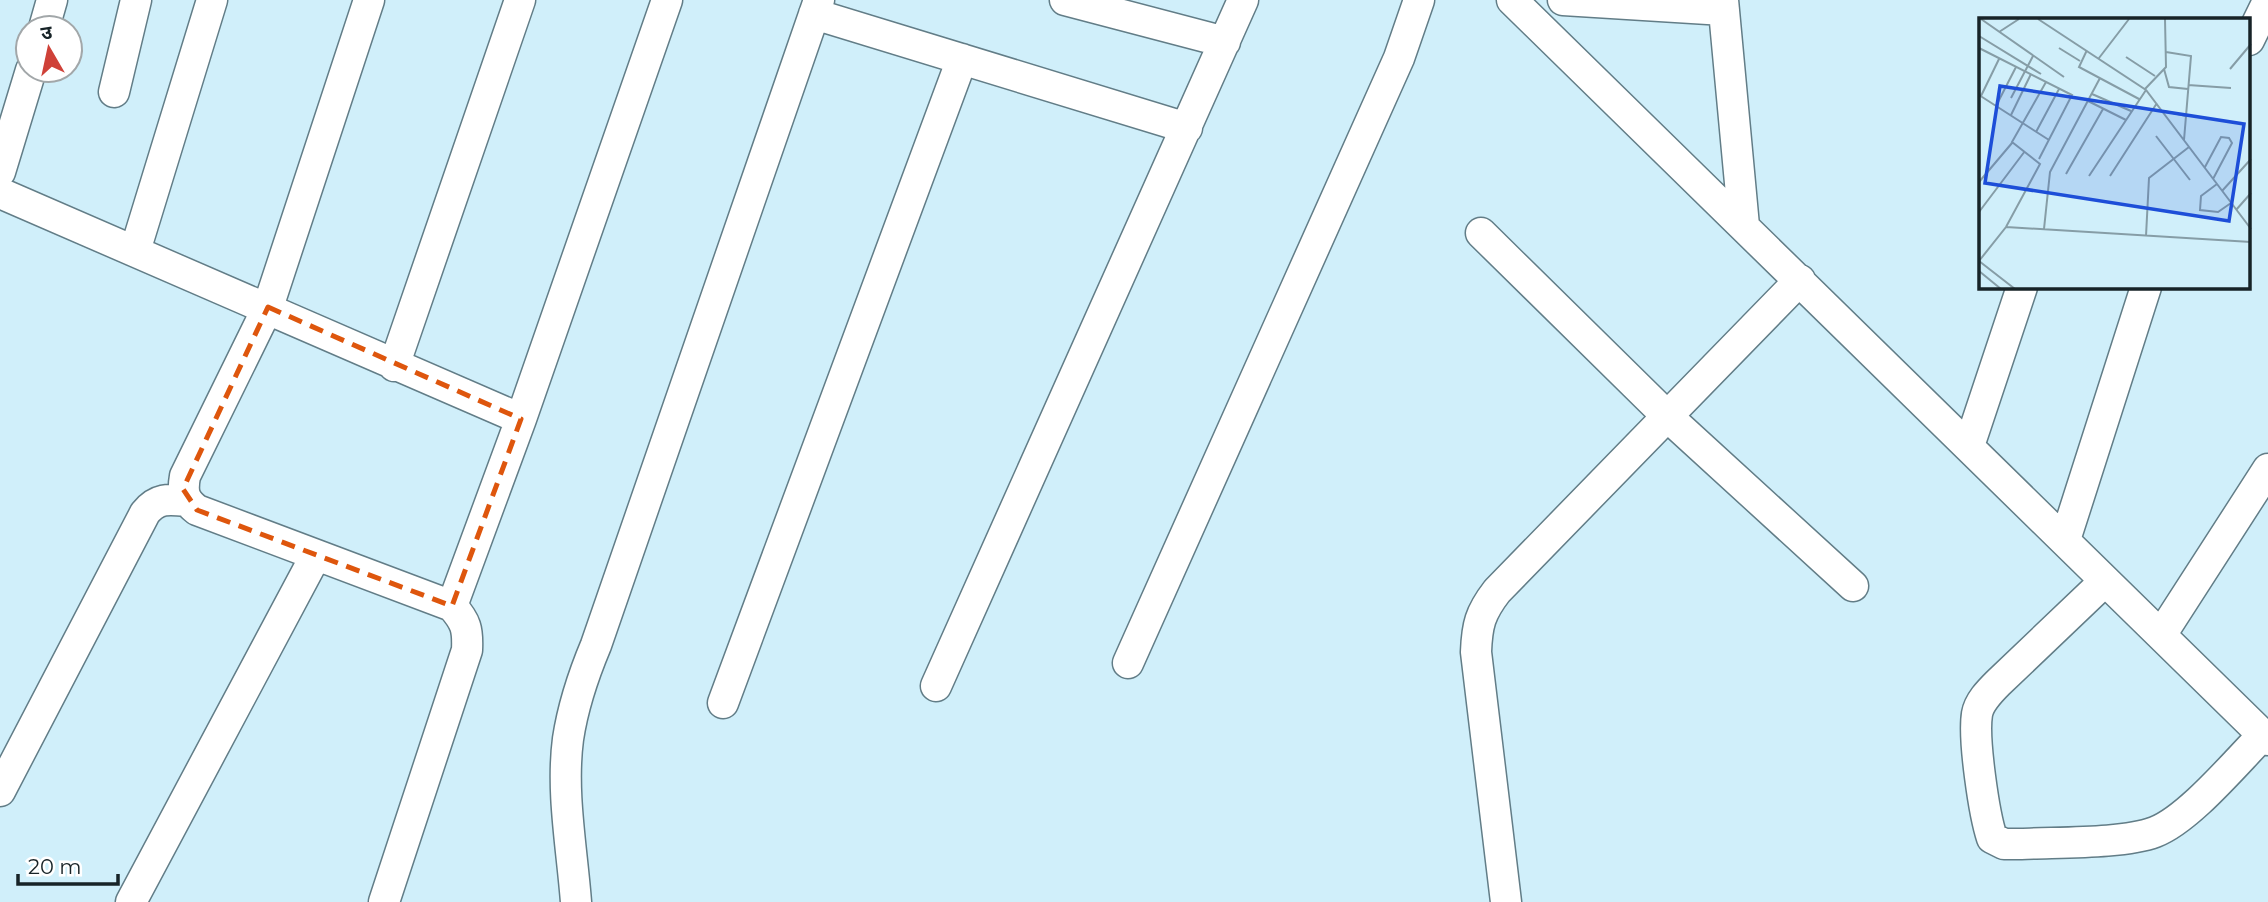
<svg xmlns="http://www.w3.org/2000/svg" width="2268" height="902" font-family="Montserrat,'Noto Sans Devanagari',sans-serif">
	<rect width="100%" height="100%" fill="#d0effa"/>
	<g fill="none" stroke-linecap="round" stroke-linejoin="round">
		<defs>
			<path id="minor" d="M369,0L268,307L185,476C182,493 184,500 197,510L452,606C466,622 468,629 467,650L384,902
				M1065,0L1225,42
				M1512,0L2268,740
				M1563,0L1724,10
				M1723,0L1744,226
				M814,14L1187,128
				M44,28L52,0
				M2249,40L2268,1
				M114,92L136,0
				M0,172L31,70
				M0,193L521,419
				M1481,233L1667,416L1853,586
				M135,251L212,0
				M394,366L520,0
				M1969,446L2022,287
				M2065,540L2146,287
				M2105,581L1998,683C1989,692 1979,702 1977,714C1973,739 1984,814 1992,838L2004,844H2021C2057,842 2123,844 2155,832C2189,819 2236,762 2263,735
				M452,606L521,419L667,0
				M2161,635L2268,469
				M1128,663L1399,58L1419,0
				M936,686L1243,0
				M723,703L962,59
				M0,791L145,513C157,498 168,499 186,501
				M131,902L316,555
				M576,902C572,849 561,792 568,739C573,706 583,676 596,645L819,0
				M1506,902L1476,652C1477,625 1480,613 1497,591L1800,280"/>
		</defs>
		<use href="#minor" stroke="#627d87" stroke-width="33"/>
		<use href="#minor" stroke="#fff" stroke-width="30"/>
	</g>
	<path fill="none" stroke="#de560d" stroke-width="5" stroke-dasharray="14 9" stroke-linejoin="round" d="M268,307L521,419L452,606L197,510L183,489Z"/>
	<g transform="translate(1979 18)">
		<rect width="271" height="271" fill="#d0effa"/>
		<path fill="none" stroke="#869da6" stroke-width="2" d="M2,1L85,59M59,1L167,72L272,211M20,14L40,1M0,18L62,56M0,30L93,77L60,141M80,30L101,43M108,32L100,49L160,81M187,34L212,38L205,122M147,39L176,58M120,40L150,1M185,51L190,69L209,71M251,51L272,26M209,67L252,70M166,71L187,49L186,1M113,76L152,93M0,77L70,122M2,78L20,41M32,80L54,38M109,83L147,102M17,88L37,49M185,93L207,98M32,97L52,56M57,114L80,71M177,118L211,162M226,149L242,119L250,120L253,125L234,161M87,156L124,91M110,158L167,72M131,158L178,85M0,164L33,125M238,166L222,178L221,192L239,194L252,185M243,173L272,141M257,192L272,175M0,194L46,133M27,209L272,224M65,211L71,154L121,60M167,218L170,160L210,129M0,243L27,209L61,146L33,124L67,64M0,243L36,271M0,253L22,271"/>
		<path fill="#1d4ed8" fill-opacity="0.15" stroke="#1d4ed8" stroke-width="3.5" d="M21,68L265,106L250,203L6,165Z"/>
		<rect width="271" height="271" fill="none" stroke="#172327" stroke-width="3.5"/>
	</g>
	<g transform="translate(49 49) rotate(351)"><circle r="33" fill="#ffffff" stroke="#a2a7a9" stroke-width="2"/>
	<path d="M0-5L12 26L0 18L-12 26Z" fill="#cf4138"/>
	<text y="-10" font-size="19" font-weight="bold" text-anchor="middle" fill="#172327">उ</text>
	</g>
	<path d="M18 874v10h100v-10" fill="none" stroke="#172327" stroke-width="3.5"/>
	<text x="28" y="874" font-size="21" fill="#172327" stroke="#ffffff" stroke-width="5" paint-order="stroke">20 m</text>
</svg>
